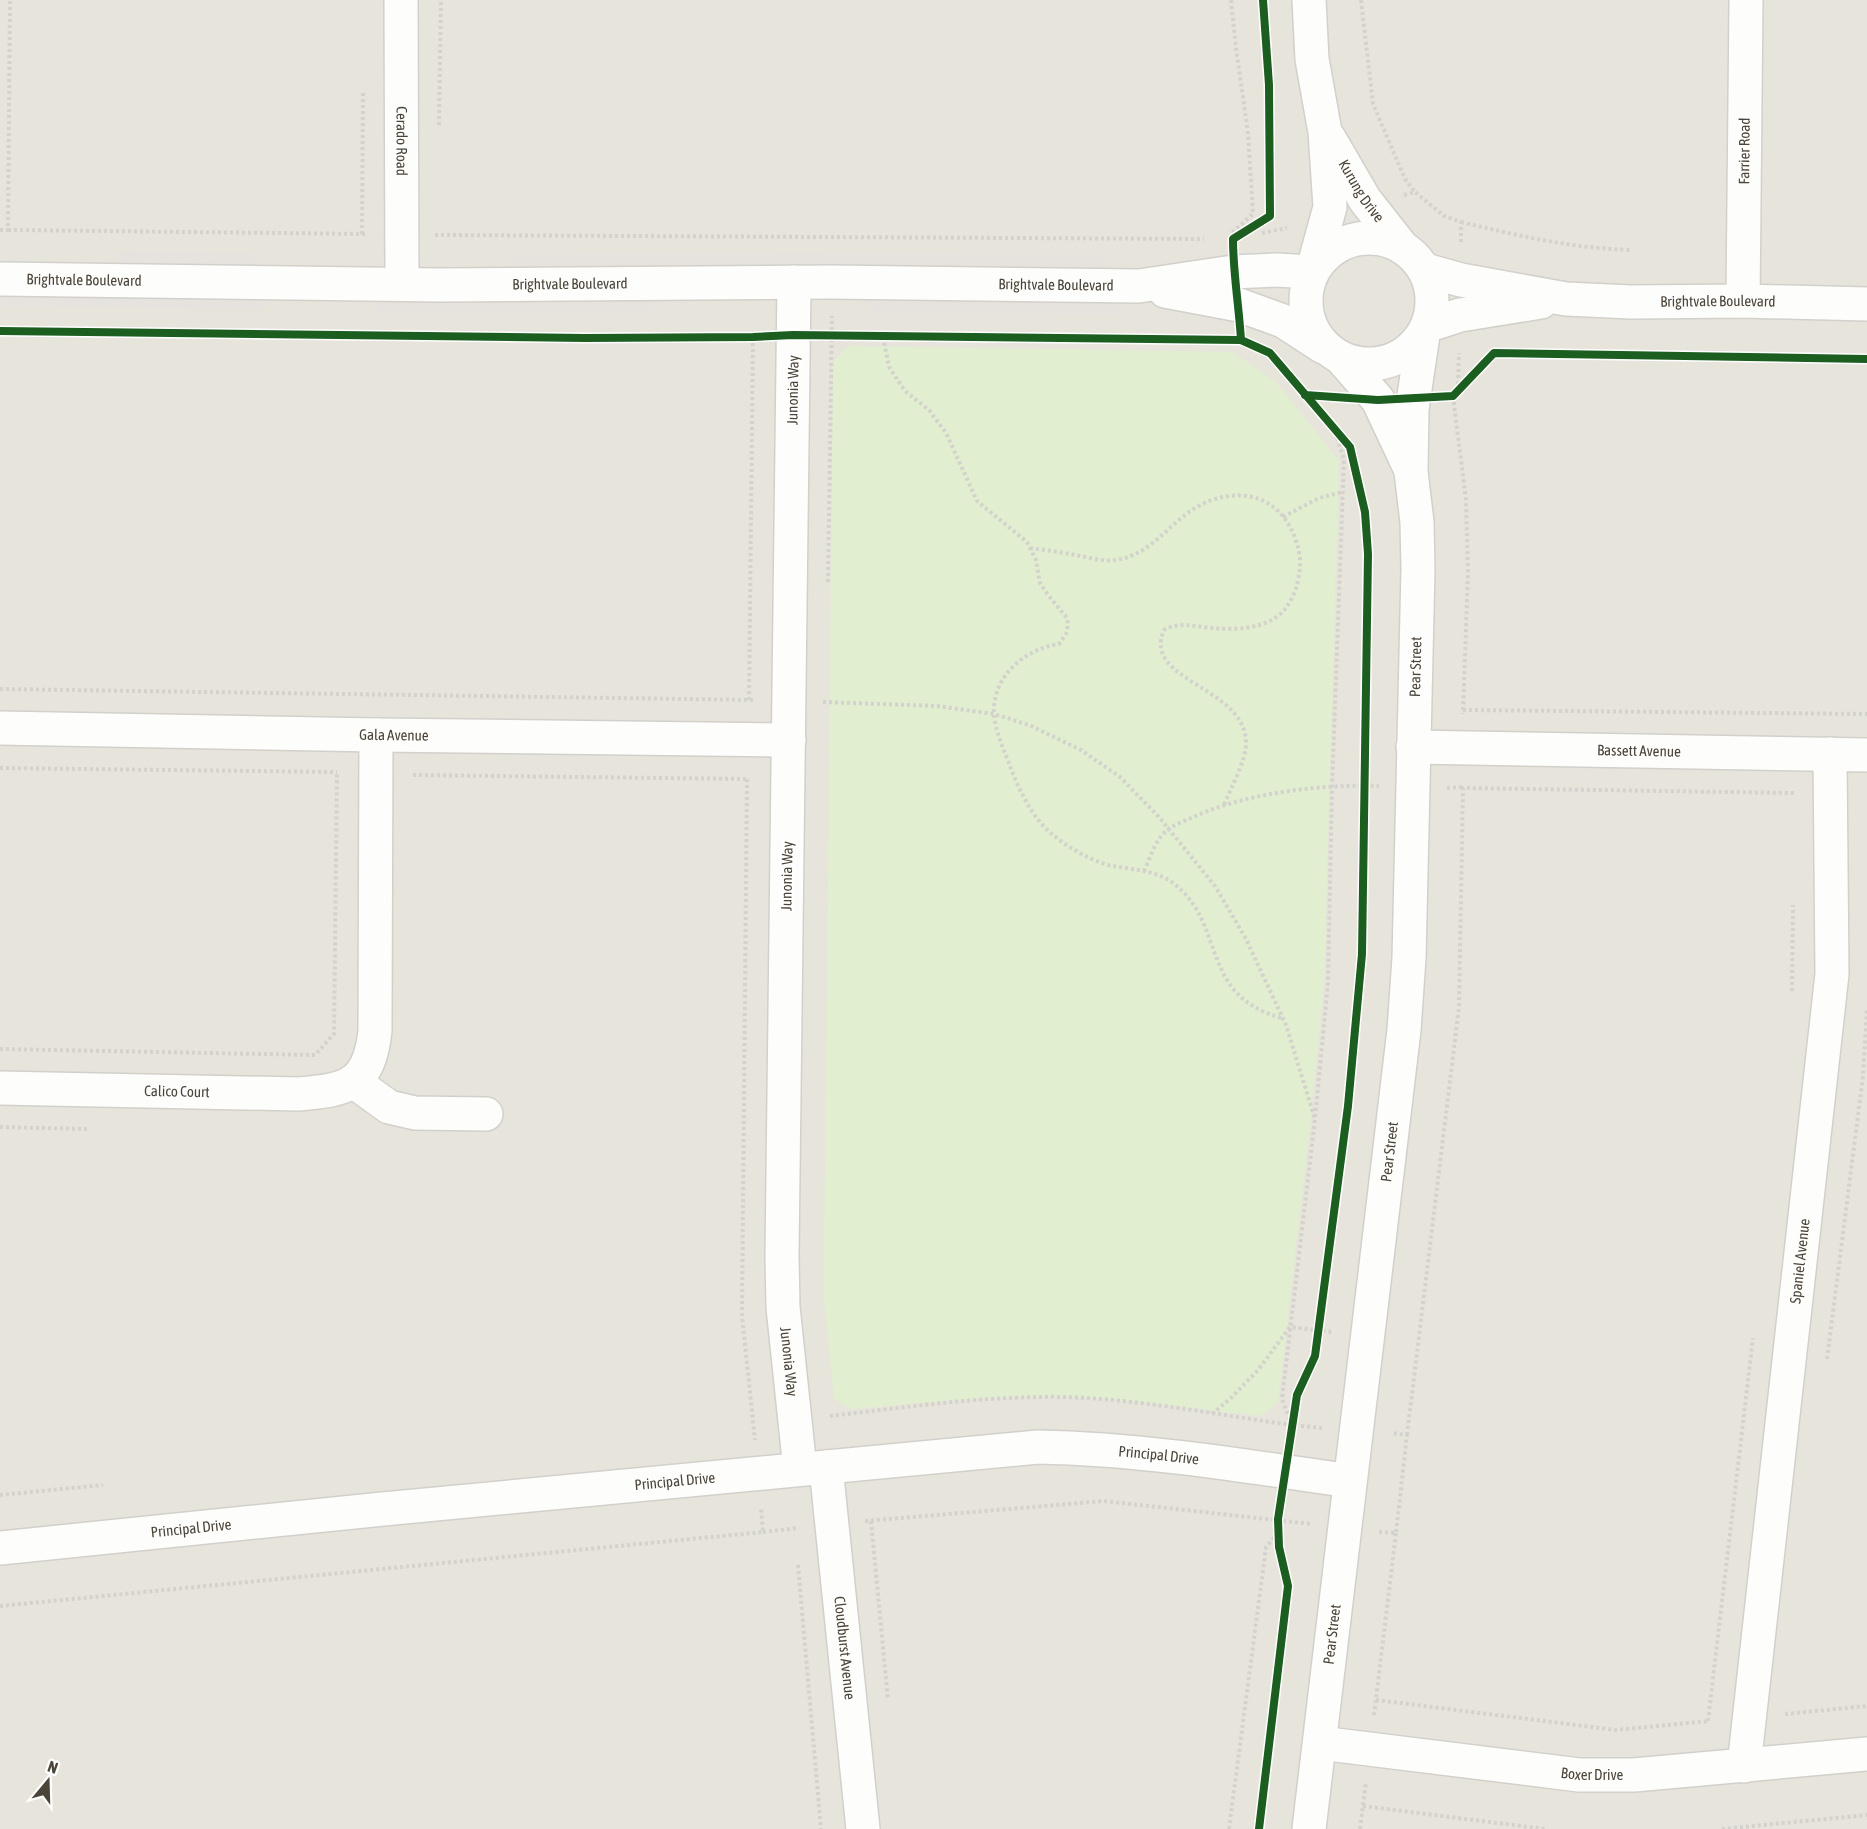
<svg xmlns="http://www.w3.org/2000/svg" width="1867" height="1829" font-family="'Asap Condensed',sans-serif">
	<rect width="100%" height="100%" fill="#f4f2ee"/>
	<path fill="#e7e4dc" d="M0,0H1867V1829H0Z"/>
	<path fill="#e1eecf" d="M849,346L1232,352L1276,382L1339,461L1324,983L1309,1134L1278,1402L1261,1416C1193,1409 1124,1398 1056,1397C987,1395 918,1404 850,1409L834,1399L824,1300V1257L833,362Z"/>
	<path fill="#e6e3df" d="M115,251L255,252L253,266L116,263Z
		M812,253L1102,256L1114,270L508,268L520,255Z
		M0,294L274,298L263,310L0,306Z
		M862,298L1127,302L1116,314L873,311Z
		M367,299H662L647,312L516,313L378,312Z"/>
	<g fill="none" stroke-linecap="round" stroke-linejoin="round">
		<defs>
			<g id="minor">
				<path id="s1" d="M401,0L402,283"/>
				<path d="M1309,0L1312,59L1325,132L1330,207L1313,269"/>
				<path id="s2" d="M1329,138L1365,200L1402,247"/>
				<circle cx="1369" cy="301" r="63"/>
				<path id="s3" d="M1425,270L1461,280L1566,299L1631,302L1743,301L1867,304"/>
				<path id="s4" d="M0,279L439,285L833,282L1139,286L1233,272L1276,270L1312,272"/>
				<path id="s5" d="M794,282L782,1256L783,1307L800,1469"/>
				<path d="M1165,291L1239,305L1283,321L1323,347"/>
				<path id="s6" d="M1743,301L1746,0"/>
				<path d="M1429,325L1460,315L1541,302"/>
				<path d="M1342,359L1378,400L1408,464"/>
				<path id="s7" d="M0,728L376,735L789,740"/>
				<path id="s8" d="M1413,747L1867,755"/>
				<path d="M353,1081L389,1107L415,1113L486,1114"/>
				<path id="s9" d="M0,1088L298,1094C347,1090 369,1086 375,1031L376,735"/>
				<path id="s10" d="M826,1467L863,1829"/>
				<path id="s11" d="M0,1548L383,1509L1038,1447C1143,1449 1246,1466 1350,1481"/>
				<path id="s12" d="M1320,1743L1579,1775H1634L1867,1754"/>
				<path id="s13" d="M1744,1766L1832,974L1830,754"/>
				<path id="s14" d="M1309,1829L1404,1030L1409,958L1418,569L1417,522L1411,472L1412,409L1423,335"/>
			</g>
		</defs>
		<use href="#minor" stroke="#d2d0cb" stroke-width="36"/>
		<path stroke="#d3d2cc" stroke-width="4" stroke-dasharray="3 3" stroke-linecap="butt" d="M1231,0L1236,48L1248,133L1253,214L1232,233L1233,238
			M1361,0L1373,104L1405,179L1415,192
			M439,125L441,0
			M1404,195L1415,192L1444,216L1461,222V243
			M1461,222C1520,236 1570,248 1632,250
			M0,230H8L10,0
			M8,230L367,234
			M1262,233L1287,228
			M362,234L363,91
			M435,235L1204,239
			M883,337L889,367L905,391L929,410L946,433L977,501L1027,542L1036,560L1040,583L1048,595L1067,618L1068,625L1066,634L1059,644C1025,649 992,676 994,714C995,731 1004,750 1010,766C1019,790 1032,818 1053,835C1069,848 1088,859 1108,865C1130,870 1154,869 1173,883C1227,923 1198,996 1282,1018
			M1458,390L1459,353
			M1453,396L1466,500L1468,573L1463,714
			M1283,517L1319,498L1342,492
			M1030,548C1045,550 1060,552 1075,555C1088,557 1103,562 1116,560C1150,555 1169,524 1195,508C1222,492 1256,489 1279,512C1292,525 1301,548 1300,566C1299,585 1291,608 1275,618C1258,629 1233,630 1213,628C1196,627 1179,621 1164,630C1141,682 1247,686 1246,744C1246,761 1230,789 1224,805
			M828,582L832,316
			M0,689L755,700
			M749,700L753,337
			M823,702L937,706L994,714L1029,725L1081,750L1120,777L1159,817L1215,886L1246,939L1286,1025L1315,1119
			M1463,710L1867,714
			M0,768L337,772
			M413,775L747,779
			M747,779L742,1315L755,1440
			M1447,788L1463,787
			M1144,871C1151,856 1156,837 1170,828C1176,824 1184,821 1191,818C1245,793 1319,784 1379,786
			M1792,991L1793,905
			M0,1049L315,1055L334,1034L337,772
			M0,1127L88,1129
			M1827,1359L1863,1076L1867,1009
			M1212,1414L1231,1398L1258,1370L1290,1327L1332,1332
			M830,1416C899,1408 969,1398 1038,1397C1120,1395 1210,1414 1292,1425L1323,1428
			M1407,1435L1459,1007L1463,788L1795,793
			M1290,1437L1292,1425L1282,1399L1315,1119L1328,983L1332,787L1344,459L1333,426
			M0,1495L103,1485
			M865,1521L1103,1501L1312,1524
			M871,1521L888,1700
			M763,1532L798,1528
			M1379,1532L1396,1533L1407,1435L1391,1433
			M798,1565L821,1829
			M0,1606L763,1532L761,1507
			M1376,1700L1616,1730L1709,1721
			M1785,1714L1867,1706
			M1374,1715L1396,1533
			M1708,1721L1753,1338
			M1363,1806L1545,1829
			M1229,1829L1266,1547L1279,1532L1280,1507
			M1360,1829L1366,1782
			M1722,1829L1867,1815"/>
		<use href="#minor" stroke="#fdfdfc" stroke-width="33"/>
		<defs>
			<path id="cycleway" d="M0,331L585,338L753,337L793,335L1241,340
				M1305,395L1378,400L1453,396L1494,353L1867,359
				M1259,1829L1288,1586L1279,1547L1278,1519L1297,1395L1315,1356L1348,1106L1362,954L1368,554L1365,512L1350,447L1270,353L1241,340C1239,306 1233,273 1233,239L1270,216L1269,85L1263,0"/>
		</defs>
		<use href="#cycleway" stroke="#fff" stroke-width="11"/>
		<use href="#cycleway" stroke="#1b5e20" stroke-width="8"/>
	</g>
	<g text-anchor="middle" stroke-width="4.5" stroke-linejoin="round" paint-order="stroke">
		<g font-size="15" fill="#4b4439" stroke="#fff">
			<text dy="5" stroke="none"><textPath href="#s1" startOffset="141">Cerado Road</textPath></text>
			<text dy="5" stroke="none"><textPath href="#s6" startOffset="150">Farrier Road</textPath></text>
			<text dy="5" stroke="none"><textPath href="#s2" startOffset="62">Kurung Drive</textPath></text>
			<text dy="5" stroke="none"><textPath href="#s4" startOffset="84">Brightvale Boulevard</textPath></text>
			<text dy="5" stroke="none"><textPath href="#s4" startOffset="570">Brightvale Boulevard</textPath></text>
			<text dy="5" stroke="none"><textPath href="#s4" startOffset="1056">Brightvale Boulevard</textPath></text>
			<text dy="5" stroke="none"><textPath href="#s3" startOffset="296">Brightvale Boulevard</textPath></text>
			<text transform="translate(793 390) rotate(-89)" y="5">Junonia Way</text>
			<text dy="5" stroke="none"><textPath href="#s14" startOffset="1168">Pear Street</textPath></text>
			<text dy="5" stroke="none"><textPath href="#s7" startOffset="394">Gala Avenue</textPath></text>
			<text dy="5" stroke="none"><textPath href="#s8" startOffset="226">Bassett Avenue</textPath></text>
			<text transform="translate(787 876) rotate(-89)" y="5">Junonia Way</text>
			<text dy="5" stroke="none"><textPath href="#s9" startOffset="177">Calico Court</textPath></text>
			<text dy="5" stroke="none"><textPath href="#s14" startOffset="682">Pear Street</textPath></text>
			<text dy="5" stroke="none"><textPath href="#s13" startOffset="508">Spaniel Avenue</textPath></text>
			<text dy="5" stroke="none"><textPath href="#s5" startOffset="1080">Junonia Way</textPath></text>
			<text dy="5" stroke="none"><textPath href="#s11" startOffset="1164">Principal Drive</textPath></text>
			<text dy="5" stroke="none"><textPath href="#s11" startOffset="678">Principal Drive</textPath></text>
			<text dy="5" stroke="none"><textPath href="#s11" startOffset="192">Principal Drive</textPath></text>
			<text dy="5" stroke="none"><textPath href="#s14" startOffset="196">Pear Street</textPath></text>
			<text dy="5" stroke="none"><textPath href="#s10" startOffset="182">Cloudburst Avenue</textPath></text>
			<text dy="5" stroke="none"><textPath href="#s12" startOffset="274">Boxer Drive</textPath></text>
		</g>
	</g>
	<g transform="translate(48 1781) rotate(19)" stroke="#ffffff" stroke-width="4.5" paint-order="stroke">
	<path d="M0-4.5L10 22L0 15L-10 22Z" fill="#4b4439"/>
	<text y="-9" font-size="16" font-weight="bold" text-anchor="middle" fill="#4b4439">N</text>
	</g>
</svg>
